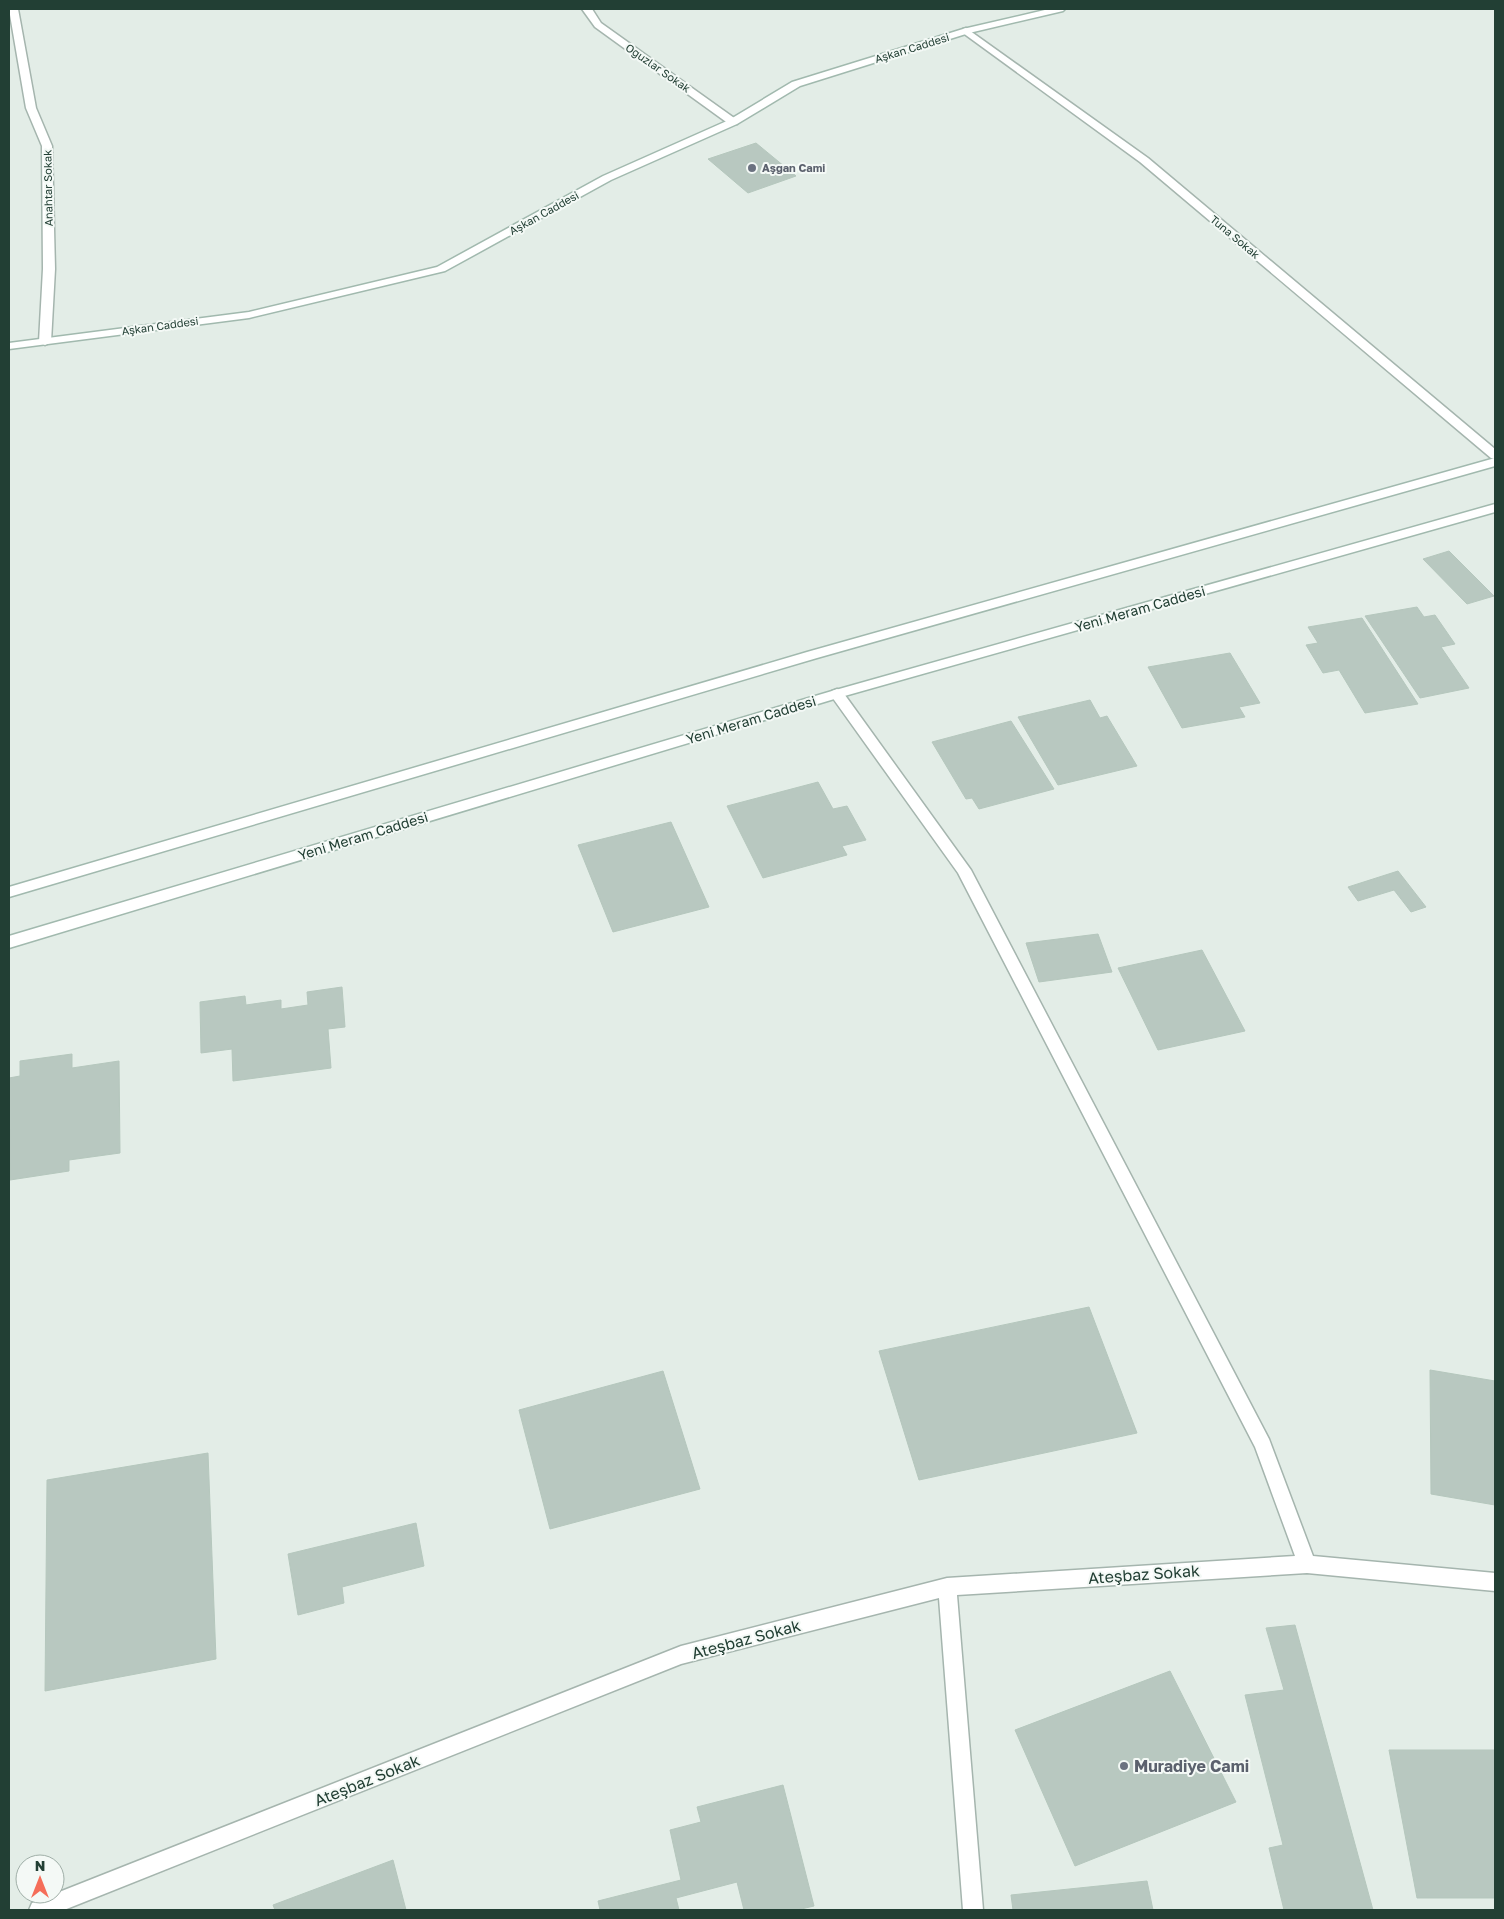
<svg xmlns="http://www.w3.org/2000/svg" width="1504" height="1919" font-family="'Golos Text',sans-serif">
	<rect width="100%" height="100%" fill="#e3ede7"/>
	<path fill="#b8c8c0" stroke="#b5c7bd" d="M756,143L796,176L748,193L708,159Z
		M1449,551L1494,596L1467,604L1423,559Z
		M1417,607L1424,617L1435,615L1455,644L1441,647L1469,688L1420,698L1365,616Z
		M1362,618L1418,704L1365,713L1339,670L1323,673L1306,645L1318,643L1308,627Z
		M1230,653L1260,703L1239,707L1245,717L1182,728L1148,667Z
		M1090,700L1100,718L1107,716L1137,766L1058,785L1018,717Z
		M1011,721L1054,789L979,809L972,798L966,799L932,742Z
		M818,782L833,809L847,806L866,840L842,846L847,855L763,878L727,806Z
		M671,822L709,907L613,932L578,845Z
		M1398,871L1426,907L1411,912L1394,890L1358,901L1348,887Z
		M1098,934L1112,972L1039,982L1026,943Z
		M1202,950L1245,1031L1158,1050L1118,968Z
		M342,987L345,1027L328,1029L331,1068L233,1081L232,1049L201,1053L200,1002L245,996L246,1005L281,1000V1009L308,1005L307,992Z
		M72,1054V1068L119,1061L120,1153L69,1160V1171L10,1180L9,1078L20,1076V1061Z
		M1089,1307L1137,1433L919,1480L879,1351Z
		M1430,1370L1495,1381V1505L1431,1494Z
		M663,1371L700,1489L550,1529L519,1410Z
		M208,1453L216,1659L45,1691L47,1480Z
		M416,1523L424,1566L342,1587L344,1603L298,1615L288,1554Z
		M1295,1625L1373,1910H1284L1269,1848L1283,1845L1245,1695L1284,1690L1266,1628Z
		M1170,1671L1236,1802L1075,1866L1015,1730Z
		M1389,1750H1495V1898H1417Z
		M783,1785L814,1906L797,1910H744L737,1882L676,1898L679,1910H600L598,1901L681,1880L670,1830L701,1822L697,1807Z
		M393,1860L406,1910H275L273,1905Z
		M1147,1881L1153,1910H1013L1011,1895Z"/>
	<g fill="none" stroke-linecap="round" stroke-linejoin="round">
		<defs>
			<path id="street" d="M9,9H18L36,108L52,146L55,269L51,342L45,345L39,342L43,269L42,146L26,108Z
				M582,9H592L601,23L737,120V124H729L595,27Z
				M966,28L1148,158L1495,449V459L1491,458L1140,162L963,33V29Z
				M837,689L842,691L971,870L1269,1439L1313,1556L1495,1573V1591L1307,1573L957,1595L983,1910H963L939,1598L681,1664L64,1910H29L32,1903L39,1900L681,1646L947,1578L1295,1556L1255,1447L958,873L832,697L830,694L832,691Z"/>
			<path id="secondary" d="M1049,9H1065L1063,11L969,33L800,86L737,124L611,180L445,271L249,318L9,349V343L249,312L437,267L603,176L729,120L792,82L963,29Z
				M1495,458V466L817,658L9,897V887L807,652Z
				M1495,504V512L841,697L9,948V936L832,691Z"/>
		</defs>
		<use href="#street" stroke="#a5b5ae" stroke-width="3"/>
		<use href="#secondary" stroke="#a1b9ae" stroke-width="3"/>
		<use href="#street" fill="#fff" fill-rule="evenodd"/>
		<use href="#secondary" fill="#fff" fill-rule="evenodd"/>
	</g>
	<g fill="#6b7280" stroke="#f4f9f6" stroke-width="2">
		<circle cx="752" cy="168" r="5"/>
		<circle cx="1124" cy="1766" r="5"/>
	</g>
	<g text-anchor="middle" stroke-width="4" stroke-linejoin="round" paint-order="stroke">
		<g font-size="11" fill="#223f34" stroke="#f4f9f6">
			<text transform="translate(912 48) rotate(-17)" y="4">Aşkan Caddesi</text>
			<text transform="translate(658 68) rotate(35)" y="4">Oğuzlar Sokak</text>
			<text transform="translate(48 188) rotate(-91)" y="4">Anahtar Sokak</text>
			<text transform="translate(544 213) rotate(-29)" y="4">Aşkan Caddesi</text>
			<text transform="translate(1235 237) rotate(40)" y="4">Tuna Sokak</text>
			<text transform="translate(160 326) rotate(-8)" y="4">Aşkan Caddesi</text>
		</g>
		<g font-size="11" font-weight="bold" fill="#5b616d" stroke="#f4f9f6" text-anchor="start">
			<text x="762" y="172">Aşgan Cami</text>
		</g>
		<g font-size="14" fill="#223f34" stroke="#f4f9f6">
			<text transform="translate(1140 609) rotate(-16)" y="5">Yeni Meram Caddesi</text>
			<text transform="translate(751 720) rotate(-17)" y="5">Yeni Meram Caddesi</text>
			<text transform="translate(363 836) rotate(-17)" y="5">Yeni Meram Caddesi</text>
		</g>
		<g font-size="16" fill="#223f34" stroke="#f4f9f6">
			<text transform="translate(1144 1574) rotate(-4)" y="6">Ateşbaz Sokak</text>
			<text transform="translate(746 1639) rotate(-15)" y="6">Ateşbaz Sokak</text>
			<text transform="translate(367 1780) rotate(-22)" y="6">Ateşbaz Sokak</text>
		</g>
		<g font-size="16" font-weight="bold" fill="#5b616d" stroke="#f4f9f6" text-anchor="start">
			<text x="1134" y="1772">Muradiye Cami</text>
		</g>
	</g>
	<rect width="1504" height="1919" fill="none" stroke="#223f34" stroke-width="20"/>
	<g transform="translate(40 1879)"><circle r="24" fill="#f4f9f6" stroke="#a0afa8"/>
	<path d="M0-4L9 19L0 12L-9 19Z" fill="#f56d59"/>
	<text y="-8" font-size="14" font-weight="bold" text-anchor="middle" fill="#223f34">N</text>
	</g>
</svg>
